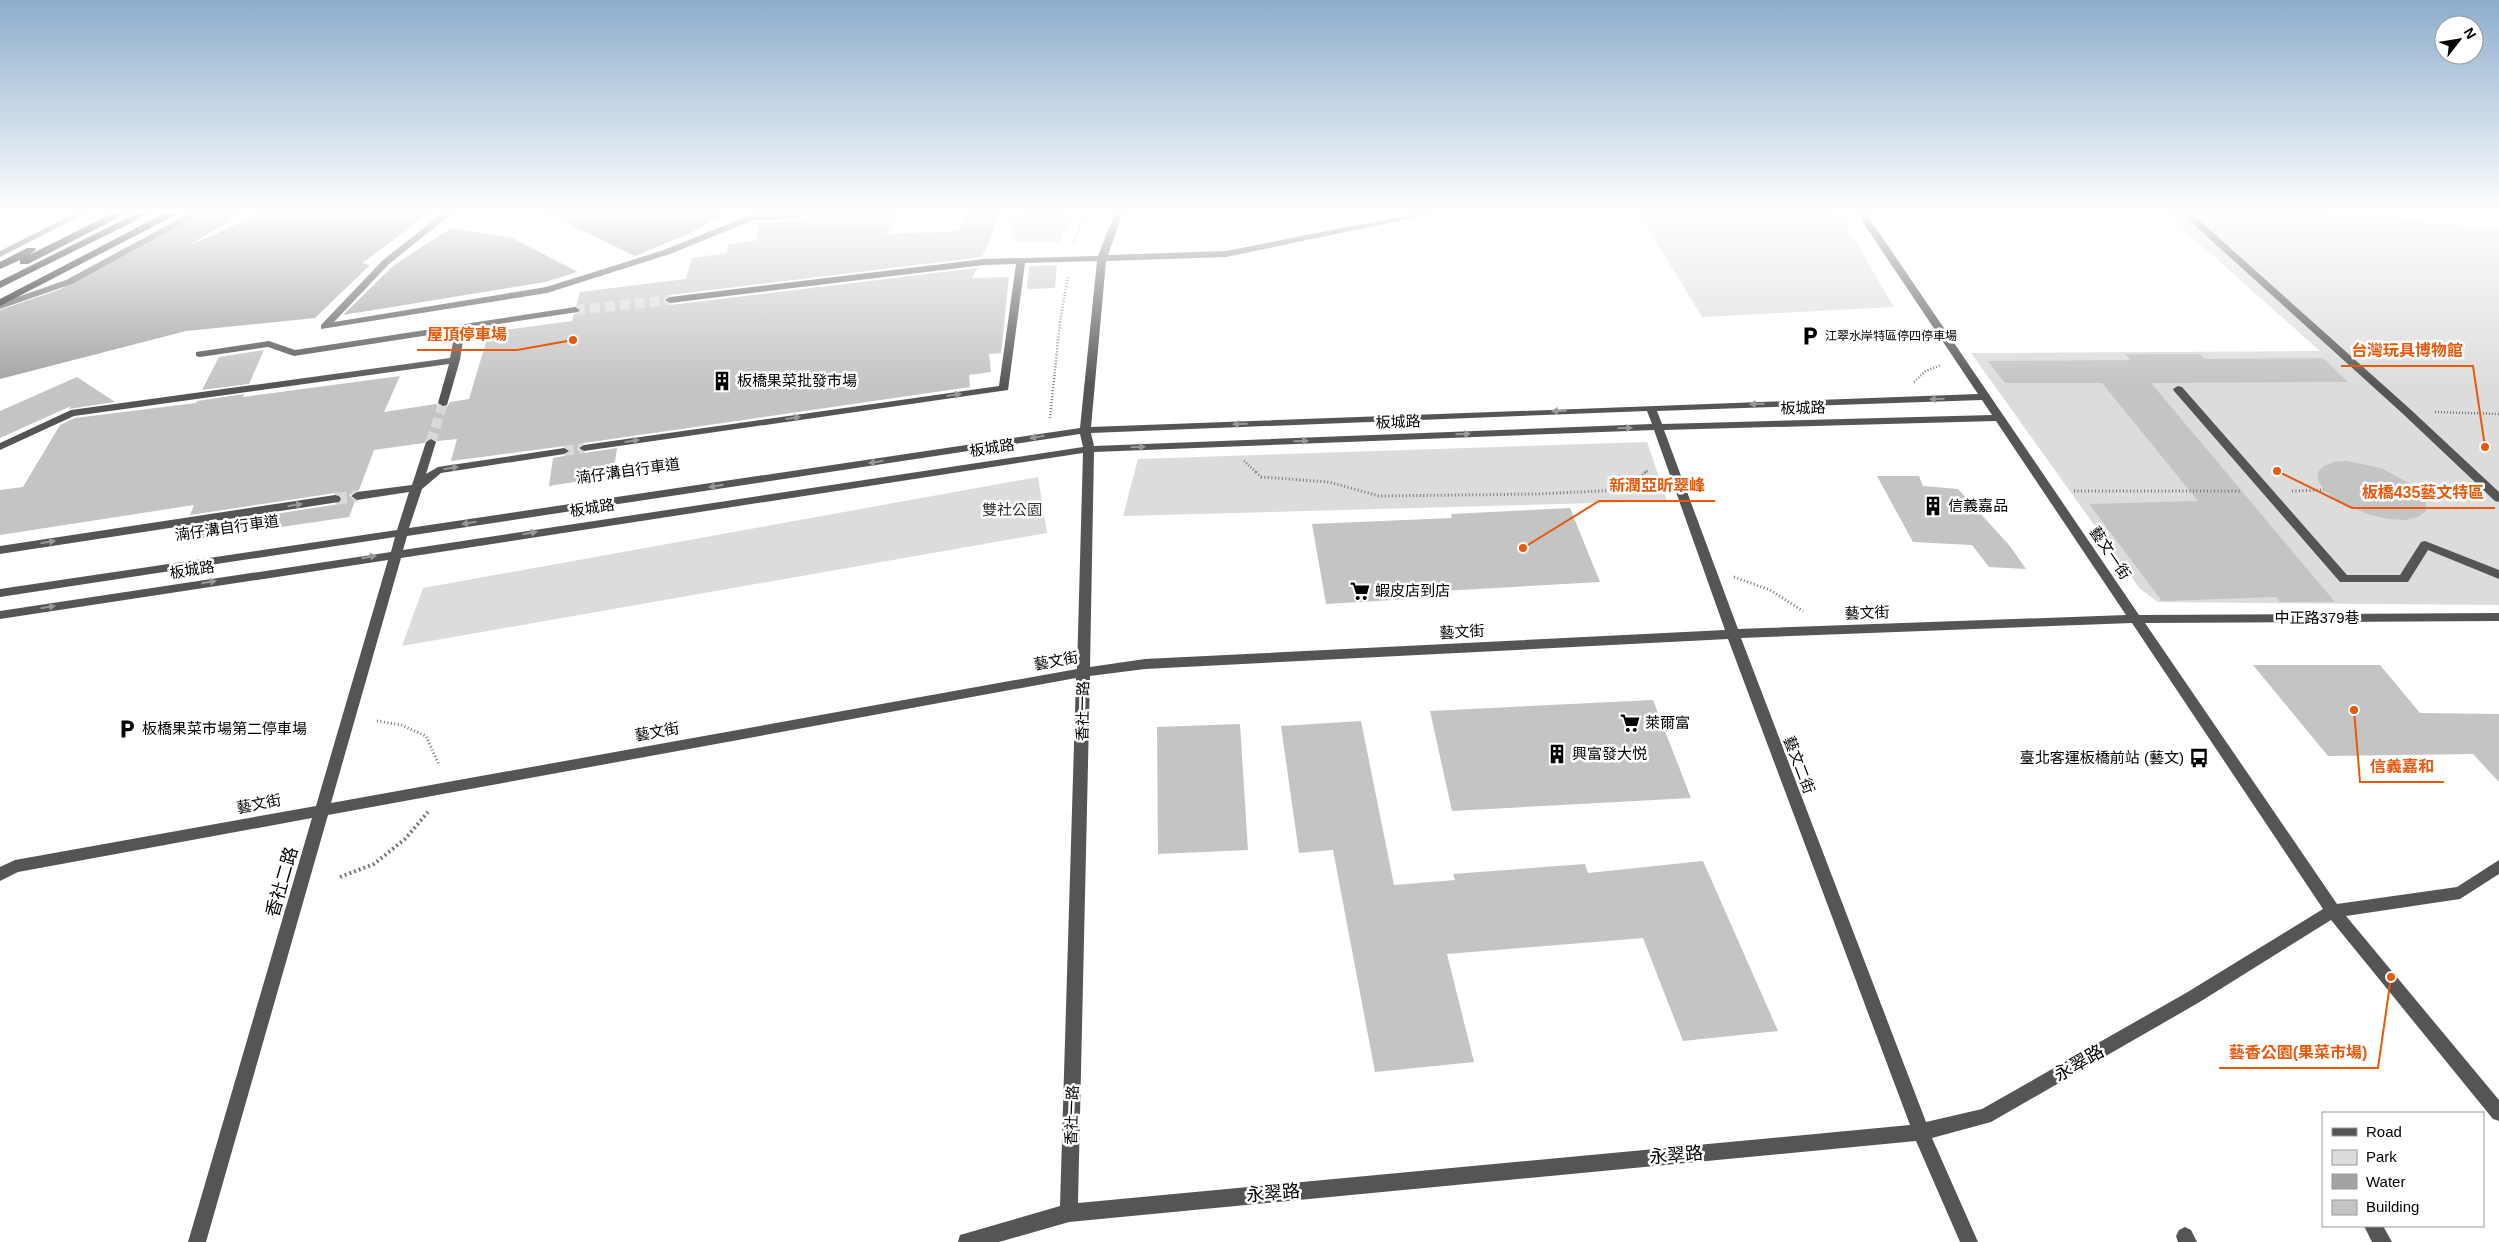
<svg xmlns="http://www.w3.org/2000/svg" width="2499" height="1242" font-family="Helvetica,'Noto Sans TC',sans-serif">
	<rect width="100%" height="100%" fill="#fff"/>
	<path fill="#dcdcdc" d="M1013,212H1072L1060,242H1015L1008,224Z
		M1638,212H1838L1894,307L1702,317Z
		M2164,212H2330L2499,229V605L2158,602L2140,589L1971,353L2320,351Z
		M1647,442L1667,501L1123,516L1138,459Z
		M1038,477L1047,533L402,646L423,588Z"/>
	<path fill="#a3a3a3" d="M264,212H431L362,263L370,265L315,318L186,331L0,379V312C32,296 68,290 102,278C157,260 211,237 264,212Z
		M532,212H727L690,233L635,256L553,216Z
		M451,228L512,238L578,272L545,282L343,315L393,266Z"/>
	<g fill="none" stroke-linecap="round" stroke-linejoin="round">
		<path fill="#a3a3a3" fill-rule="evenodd" d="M195,212H238L233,219L89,305L0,335V310L61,289Z"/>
	</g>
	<path fill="#c4c4c4" d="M803,212H900L887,234L959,231L966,212H1002L982,257L670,295L663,301L670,305L977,268L972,278L1009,277L1001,353L989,354L991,372L969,375L970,387L584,443L578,446V450L584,453L617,448L613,476L549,486L553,458L564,456L571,452L565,446L451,461L457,439L438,441L430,437L424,443L374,450L359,490L349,495L355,501L349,517L178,542L185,528L339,504L343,498L335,493L190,515L194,505L0,535V490L23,487L60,425L75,418L196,403L197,401L244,394L243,397L400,376L384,412L436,404L442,408L447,407L450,402L469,399L489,332L572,321L574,314L582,310L576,306L580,292L686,279L692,258L727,253L728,244L757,240L758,222L796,221L800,219Z
		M1057,265L1055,288L1027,289L1029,266Z
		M264,350L249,384L202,390L219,357Z
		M2125,354H2199L2205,359L2323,358L2348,382L2151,383L2335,602H2280L2276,597L2162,601L2089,504L2198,501L2102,383H2005L1988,361L2131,360Z
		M77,377L115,402L69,409L71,406L0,438V411Z
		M2347,461L2381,468L2411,484L2421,493L2426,503V511L2418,517L2406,520L2389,519L2370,515L2336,500L2324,490L2318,480V472L2324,466L2334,462Z
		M1877,476H1919L1923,486L1958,489L2010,546L2026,569L1989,567L1972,545L1913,542Z
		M1570,508L1600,582L1443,591L1444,597L1326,604L1312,524L1452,518L1451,514Z
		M2253,665H2380L2420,713L2499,714V782L2473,754L2328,756Z
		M1653,700L1691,798L1452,811L1430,711Z
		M1361,721L1394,885L1455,880L1453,874L1585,864L1588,873L1703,861L1778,1031L1683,1041L1643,938L1447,954L1474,1062L1375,1072L1333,850L1299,853L1281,726Z
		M1240,724L1248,850L1158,854L1157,727Z"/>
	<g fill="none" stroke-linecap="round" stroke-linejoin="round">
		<path stroke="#d9d9d9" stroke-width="10" stroke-dasharray="10 5" stroke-linecap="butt" d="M575,310L670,300
			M431,442L443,403
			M564,451L584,448"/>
		<path stroke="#d9d9d9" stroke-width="12" stroke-dasharray="12 6" stroke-linecap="butt" d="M335,499L357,496"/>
		<path stroke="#777" stroke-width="2.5" stroke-dasharray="1 2" stroke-linecap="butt" d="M1074,243L1085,212
			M1914,382L1926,371L1941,365
			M2435,412L2499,414
			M1050,418L1060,322L1068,276
			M1244,461L1257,473
			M1644,473L1649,470"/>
		<path stroke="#777" stroke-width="3" stroke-dasharray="1 2.5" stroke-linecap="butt" d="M1256,472L1261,477L1329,482L1379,496L1537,494L1621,490L1646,472
			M2074,491H2241
			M2292,491L2324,490
			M1734,577L1770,590L1803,611
			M377,721L401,725L426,736L439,765"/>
		<path stroke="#777" stroke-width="4" stroke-dasharray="2 3" stroke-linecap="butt" d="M340,877L374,864L405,839L428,812"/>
		<path fill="#555" fill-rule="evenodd" d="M0,212H4V213L0,216Z
			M77,212H88L0,257V251Z
			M192,212H203L72,284L0,309V303L66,280Z
			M444,212H454L389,264L334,322L546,287L664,250L750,215L801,212L798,218L795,219L754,220L670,254L547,293L321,329V325L383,260Z
			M1115,212H1123L1108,255L1226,251L1423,212H1442L1226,257L1106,261L1091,427L1978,394L1856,212H1865L2139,615L2499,613V621L2145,623L2337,904L2457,887L2499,860V874L2460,899L2346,916L2499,1100V1121L2493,1119L2331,920L2198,1003L1991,1122L1932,1138L1978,1242H1960L1916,1141L1069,1222L999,1242H958L960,1235L967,1233L1060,1206L1076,678L328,815L206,1242H188L312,818L18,872L0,881V867L15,860L316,806L388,560L0,619V611L391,552L395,537L0,597V589L397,530L409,492L357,500L351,496L357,492L412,485L426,442L431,439L436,442L426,474L438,467L564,448L569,451L564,454L441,473L422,489L409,528L1080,428L1097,261L1025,263L1008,390L584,451L579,448L584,445L999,386L1016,264L984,265L670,303L665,300L670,297L984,259L1098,256ZM1982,400L1992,415L1662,424L1657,411ZM1647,411L1652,424L1094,446L1091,433ZM1996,421L2126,615L1738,629L1664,430ZM1654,430L1725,630L1145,659L1090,667L1094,452ZM1080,434L1083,447L403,550L407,536ZM1083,453L1077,669L331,803L401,558ZM2132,623L2323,909L2186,993L1982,1109L1926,1122L1741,638ZM1728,639L1910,1125L1078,1203L1090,676L1145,669Z
			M2180,212H2190L2410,409L2499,492V502L2495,501L2402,413Z
			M575,307L580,310L578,312L465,329L460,360L447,405L443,406L438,403L449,364L74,416L0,450V443L71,410L450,358L455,331L294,356L268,347L200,357L196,356V352L269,341L295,350Z
			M2178,386L2182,387L2347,575H2400L2421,542L2425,541L2499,570V579L2428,550L2408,582H2340L2174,391L2173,389Z
			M335,495L339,496L341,499L339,502L0,554V546Z
			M2364,1226H2383L2392,1242H2372Z
			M2185,1227L2191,1230L2197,1242H2178L2176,1236L2179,1230Z"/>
		<path fill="#000" fill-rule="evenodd" d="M115,212H129L28,264H20V260L0,269V262L27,248H35L36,250L29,255Z
			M139,212H153L0,288V281Z
			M167,212H181L0,306V299Z"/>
	</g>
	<defs><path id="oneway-solid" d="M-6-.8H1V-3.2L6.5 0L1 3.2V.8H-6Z" transform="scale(1.25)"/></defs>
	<g fill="#999">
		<use href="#oneway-solid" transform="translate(954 395) rotate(-8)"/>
		<use href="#oneway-solid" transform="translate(1937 399) rotate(178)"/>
		<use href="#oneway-solid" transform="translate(1757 404) rotate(178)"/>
		<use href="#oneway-solid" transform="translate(1559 411) rotate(178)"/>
		<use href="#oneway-solid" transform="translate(793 418) rotate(-8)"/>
		<use href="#oneway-solid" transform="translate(1240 424) rotate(178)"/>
		<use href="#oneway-solid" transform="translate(1625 428) rotate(-2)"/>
		<use href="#oneway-solid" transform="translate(1463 434) rotate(-2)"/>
		<use href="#oneway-solid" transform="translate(1037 437) rotate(171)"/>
		<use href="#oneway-solid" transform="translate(632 441) rotate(-8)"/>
		<use href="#oneway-solid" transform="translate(1301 441) rotate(-2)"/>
		<use href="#oneway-solid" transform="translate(1138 447) rotate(-2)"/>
		<use href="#oneway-solid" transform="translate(876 462) rotate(171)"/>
		<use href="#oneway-solid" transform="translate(451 468) rotate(-9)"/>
		<use href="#oneway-solid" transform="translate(716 486) rotate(171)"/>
		<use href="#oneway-solid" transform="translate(295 505) rotate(-9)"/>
		<use href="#oneway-solid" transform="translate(469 523) rotate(171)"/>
		<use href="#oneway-solid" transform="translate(530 533) rotate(-9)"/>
		<use href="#oneway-solid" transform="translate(48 542) rotate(-9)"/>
		<use href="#oneway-solid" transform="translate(369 557) rotate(-9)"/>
		<use href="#oneway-solid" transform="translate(209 582) rotate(-9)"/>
		<use href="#oneway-solid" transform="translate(48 607) rotate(-9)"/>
	</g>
	<linearGradient id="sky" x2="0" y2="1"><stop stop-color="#8cadcc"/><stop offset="0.55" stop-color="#fff"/><stop offset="1" stop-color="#fff" stop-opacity="0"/></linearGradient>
	<rect width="2499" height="386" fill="url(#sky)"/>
	<defs>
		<symbol id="parking-bare" viewBox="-9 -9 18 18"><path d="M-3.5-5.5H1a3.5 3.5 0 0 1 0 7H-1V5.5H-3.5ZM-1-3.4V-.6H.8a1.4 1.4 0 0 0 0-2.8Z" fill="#000" stroke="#fff" stroke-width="2.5" paint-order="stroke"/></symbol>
		<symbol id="building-bare" viewBox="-9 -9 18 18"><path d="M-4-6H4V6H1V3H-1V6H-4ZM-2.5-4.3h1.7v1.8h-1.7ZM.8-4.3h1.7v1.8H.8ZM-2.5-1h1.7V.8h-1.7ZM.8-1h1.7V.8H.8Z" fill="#000" stroke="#fff" stroke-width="2.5" paint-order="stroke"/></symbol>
		<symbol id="supermarket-bare" viewBox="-9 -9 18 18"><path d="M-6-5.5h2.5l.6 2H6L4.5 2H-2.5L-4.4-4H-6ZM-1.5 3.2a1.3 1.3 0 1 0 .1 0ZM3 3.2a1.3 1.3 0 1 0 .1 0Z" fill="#000" stroke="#fff" stroke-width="2.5" paint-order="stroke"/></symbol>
		<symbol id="bus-bare" viewBox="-9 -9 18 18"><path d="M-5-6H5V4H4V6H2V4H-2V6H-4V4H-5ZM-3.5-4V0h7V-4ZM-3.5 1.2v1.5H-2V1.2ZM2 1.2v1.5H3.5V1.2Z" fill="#000" stroke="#fff" stroke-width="2.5" paint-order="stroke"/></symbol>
	</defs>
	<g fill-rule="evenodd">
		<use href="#parking-bare" x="1796" y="322" width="28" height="28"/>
		<use href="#building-bare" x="708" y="367" width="28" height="28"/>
		<use href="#building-bare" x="1919" y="492" width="28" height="28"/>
		<use href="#supermarket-bare" x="1346" y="577" width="28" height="28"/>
		<use href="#supermarket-bare" x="1616" y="709" width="28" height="28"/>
		<use href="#parking-bare" x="113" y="715" width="28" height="28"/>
		<use href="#building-bare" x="1543" y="740" width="28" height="28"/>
		<use href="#bus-bare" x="2185" y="744" width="28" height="28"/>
	</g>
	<g text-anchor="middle" stroke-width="5" stroke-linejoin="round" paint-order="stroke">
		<g font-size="12" fill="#000" stroke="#fff" text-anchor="start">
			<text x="1825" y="340">江翠水岸特區停四停車場</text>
		</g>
		<g font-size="15" fill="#000" stroke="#fff" text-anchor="start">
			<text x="737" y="386">板橋果菜批發市場</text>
			<text x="1948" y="511">信義嘉品</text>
			<text x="1375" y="596">蝦皮店到店</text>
			<text x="1645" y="728">萊爾富</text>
			<text x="142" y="734">板橋果菜市場第二停車場</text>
			<text x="1572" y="759">興富發大悦</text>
			<text x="2184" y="763" text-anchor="end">臺北客運板橋前站 (藝文)</text>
		</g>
		<g font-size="15" fill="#000" stroke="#fff">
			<text transform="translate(1803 408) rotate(-1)" y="5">板城路</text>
			<text transform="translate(1398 422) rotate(-2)" y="5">板城路</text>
			<text transform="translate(992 448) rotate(-9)" y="5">板城路</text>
			<text transform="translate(628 471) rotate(-8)" y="5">湳仔溝自行車道</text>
			<text transform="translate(592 508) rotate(-9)" y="5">板城路</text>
			<text transform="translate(227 528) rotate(-8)" y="5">湳仔溝自行車道</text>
			<text transform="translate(2110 553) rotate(56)" y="5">藝文一街</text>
			<text transform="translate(192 570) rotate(-9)" y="5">板城路</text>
			<text transform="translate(1867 613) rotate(-2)" y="5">藝文街</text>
			<text x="2317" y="623">中正路379巷</text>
			<text transform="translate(1462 632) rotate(-3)" y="5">藝文街</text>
			<text transform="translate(1056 661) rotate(-10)" y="5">藝文街</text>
			<text transform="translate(1083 711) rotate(-89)" y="5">香社一路</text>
			<text transform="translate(657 732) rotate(-10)" y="5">藝文街</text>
			<text transform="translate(1799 765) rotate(69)" y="5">藝文二街</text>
			<text transform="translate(259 804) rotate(-11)" y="5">藝文街</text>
			<text transform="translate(1072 1115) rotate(-88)" y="5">香社一路</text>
		</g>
		<g font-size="15" fill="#333" stroke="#fff">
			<text x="1012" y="515">雙社公園</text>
		</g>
		<g font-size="18" fill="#000" stroke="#fff">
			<text transform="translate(282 882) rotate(-74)" y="6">香社二路</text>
			<text transform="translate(2079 1063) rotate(-30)" y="6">永翠路</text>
			<text transform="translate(1676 1155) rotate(-5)" y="6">永翠路</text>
			<text transform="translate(1273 1193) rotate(-5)" y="6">永翠路</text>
		</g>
	</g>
	<path fill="none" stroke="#e8590c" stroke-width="2" d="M573 340L517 350H417M2485 447L2473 366H2341M1523 548L1599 501H1715M2277 471L2352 508H2495M2354 710L2360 782H2444M2391 977L2378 1068H2219"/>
	<g fill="#e8590c" stroke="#fff" stroke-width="2">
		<circle cx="573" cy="340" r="5"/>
		<circle cx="2485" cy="447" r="5"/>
		<circle cx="1523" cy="548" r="5"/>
		<circle cx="2277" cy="471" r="5"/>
		<circle cx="2354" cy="710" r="5"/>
		<circle cx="2391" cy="977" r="5"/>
	</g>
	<g font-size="16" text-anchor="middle" font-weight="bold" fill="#e8590c" stroke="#fff" stroke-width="5" stroke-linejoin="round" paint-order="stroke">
		<text x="467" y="340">屋頂停車場</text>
		<text x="2407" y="356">台灣玩具博物館</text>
		<text x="1657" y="491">新潤亞昕翠峰</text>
		<text x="2423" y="498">板橋435藝文特區</text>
		<text x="2402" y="772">信義嘉和</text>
		<text x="2298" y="1058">藝香公園(果菜市場)</text>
	</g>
	<rect x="2322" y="1112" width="162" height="115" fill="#ffffff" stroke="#999999"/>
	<rect x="2332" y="1128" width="25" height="8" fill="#555555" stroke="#999999"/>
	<text x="2366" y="1137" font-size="15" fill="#000000">Road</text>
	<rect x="2332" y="1150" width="25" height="15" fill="#dcdcdc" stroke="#999999"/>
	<text x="2366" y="1162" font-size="15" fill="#000000">Park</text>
	<rect x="2332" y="1174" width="25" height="15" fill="#a3a3a3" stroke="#999999"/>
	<text x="2366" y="1187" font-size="15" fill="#000000">Water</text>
	<rect x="2332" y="1200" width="25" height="15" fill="#c4c4c4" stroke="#999999"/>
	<text x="2366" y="1212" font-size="15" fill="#000000">Building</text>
	<g transform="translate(2459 40) rotate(59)"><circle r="24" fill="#ffffff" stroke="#999999"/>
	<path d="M0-4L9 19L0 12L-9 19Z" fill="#000000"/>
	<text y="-8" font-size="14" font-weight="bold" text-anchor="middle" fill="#000000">N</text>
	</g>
</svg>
